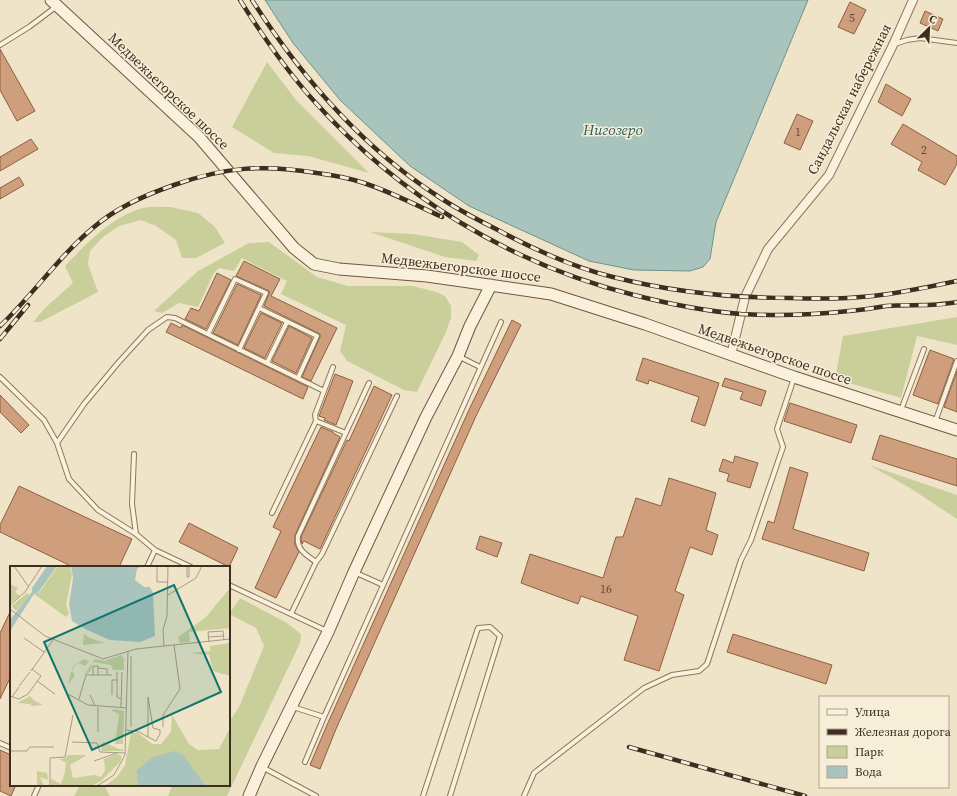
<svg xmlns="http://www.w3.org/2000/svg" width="957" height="796" font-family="'Source Serif 4',serif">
	<rect width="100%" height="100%" fill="#f0e4c8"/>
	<path fill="#c9cf9b" d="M267,62L296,100L369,173L308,156L274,153L232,127Z
		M171,207L198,213L215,227L225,243L196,258H182L176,240L156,226L141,220L119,226L103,237L90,251L88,264L98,292L40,322H33L45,308L73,283L65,266C86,244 112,216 143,208C152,206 162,207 171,207Z
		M370,232L413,234L462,242L479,255L476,261L445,257Z
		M269,242L317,277L348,286H413L436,292L445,296L451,306V318L446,332L417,392L404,390L347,361L340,351L346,325L281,294L287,281L242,258L234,271L219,268L214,273L198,307L179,303L162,313L154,311L198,271L249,243Z
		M957,317V345L917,336L901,398L835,379L843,336Z
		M869,465L957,495V519L910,488Z
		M240,598L287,623L301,634L300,643L227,796H168L172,786L229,785V722L239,707L264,646L256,628L229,614Z
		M80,785H104L110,796H74Z"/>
	<path fill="#a9c4bc" stroke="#6f938a" d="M265,0H808L716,222L710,259L703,267L690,271L634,270L589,261L469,206L410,166L340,100L293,43Z"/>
	<path fill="#cf9f7d" stroke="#8d5f41" d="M850,2L866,10L854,34L838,27Z
		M925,11L943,19L938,31L920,23Z
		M0,49L35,111L17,121L0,90Z
		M886,84L911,99L902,116L878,102Z
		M797,114L813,121L800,150L784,143Z
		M903,124L957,156V164L945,185L918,170L922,162L891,144Z
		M31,139L38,149L0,171V157Z
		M19,177L24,185L0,199V188Z
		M244,261L280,279L271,296L337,328L311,381L302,377L320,337V334L264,306L269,294V291L236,276Z
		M217,273L231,280L206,329L185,319L191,308L199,311Z
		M237,284L261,295L238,345L213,333Z
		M261,313L282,323L265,358L244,348Z
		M512,320L521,325L476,416L336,729L320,769L310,765L327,725L468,412Z
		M171,323L181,328L182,325L308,387L303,399L166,332Z
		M289,326L312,338L296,373L272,361Z
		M930,350L954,359L938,404L913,395Z
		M643,358L719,383L705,426L691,421L699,397L649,380L648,384L636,380Z
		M957,371V412L944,407Z
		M335,374L353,381L336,425L324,420L325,418L319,416Z
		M725,378L766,391L761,406L740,399L743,392L722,386Z
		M374,386L392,395L320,549L304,541L302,544L301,537L347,440L349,441Z
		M0,395L29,425L21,433L0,412Z
		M790,403L857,425L851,443L784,421Z
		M321,427L333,432V433L340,437L295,535V545L299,552L276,598L255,588L281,531L273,527Z
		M880,435L957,459V486L872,459Z
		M735,456L758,463L750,488L727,481L729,474L719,471L723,459L733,463Z
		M790,467L808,473L793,529L869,553L864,571L762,539L768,521L774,523Z
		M669,478L716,493L706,530L718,535L712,555L690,547L675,591L684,595L659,671L624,660L638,616L581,596L578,604L521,583L530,554L603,578L616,537H623L636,498L661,506Z
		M19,486L132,539L119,567H73L0,532V525Z
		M189,523L238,548L229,567L179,542Z
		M480,536L502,543L497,557L476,549Z
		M11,610V676L0,699V633Z
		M733,634L832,665L826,684L727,652Z
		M0,750L11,755V785H16L11,796L0,791Z"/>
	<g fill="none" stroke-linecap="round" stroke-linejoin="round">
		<defs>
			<path id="lane" d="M895,44L907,40L920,38L957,43
				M0,45L29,27L57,6
				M259,308L317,336L298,378
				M208,334L235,279L266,293L239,350
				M458,356L480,367
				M267,363L287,322
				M0,377L44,420L57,443L69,479L98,510L136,534L155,550L191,567
				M901,410L924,349
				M316,421L315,415L333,367
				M935,422L957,361
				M57,443L84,404L118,363L148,330L167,317L175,318L324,391
				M134,454L132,504L136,534
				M272,513L316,421L346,433
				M316,562C306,555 296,549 298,536L369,383
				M147,567L155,550
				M354,572L383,585
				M229,585L327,631
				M291,614L316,562L322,554L397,396
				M293,707L324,717
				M0,743L11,748
				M305,762L324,717L501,322
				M262,767L316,796
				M34,796L39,785
				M423,796L478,628L490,627L500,636L450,796
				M524,796L534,773L644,688L672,675L699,671L707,664L741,560L751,540L783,447L777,429L794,378"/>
			<path id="street" d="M731,355L745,297L768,249L829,175L893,45L913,0"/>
			<path id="secondary" d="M51,0L199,137L294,248L314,264L339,269L427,276L551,294L645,324L794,377L957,430
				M249,796L262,766L328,632L354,572L426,417L458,356L470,326L491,285"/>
		</defs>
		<use href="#lane" stroke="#8d765c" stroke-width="6"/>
		<use href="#street" stroke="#8d765c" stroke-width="10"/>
		<use href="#secondary" stroke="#6f573f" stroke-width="13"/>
		<use href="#lane" stroke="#faf1dc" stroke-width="4"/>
		<use href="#street" stroke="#faf1dc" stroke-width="8"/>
		<use href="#secondary" stroke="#faf1dc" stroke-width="11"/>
		<defs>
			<path id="rail" d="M240,0C262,35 286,70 314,101C399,196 510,264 634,295C669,304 704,311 741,314C776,316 813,315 849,311C861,310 874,308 886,306C909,304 934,307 957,302
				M252,0C300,75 361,146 436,195C455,208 476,219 496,229C533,249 572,267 613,277C672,292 731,298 791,298C818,299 845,299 873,296C901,293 929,287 957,281
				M0,326C33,295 59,256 94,227C117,207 145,195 174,185C225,167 263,164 317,173C333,175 349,178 364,183C391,192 416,205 442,217
				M0,339L28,305
				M629,747L805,796"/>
		</defs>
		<use href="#rail" stroke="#3d2e20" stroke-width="4.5"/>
		<use href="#rail" stroke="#f7eed8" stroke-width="3" stroke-dasharray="9" stroke-linecap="butt"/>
	</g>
	<g text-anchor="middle" stroke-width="3" stroke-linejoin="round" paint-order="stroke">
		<g font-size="12" fill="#624a37">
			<text x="852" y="22">5</text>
			<text x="798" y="136">1</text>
			<text x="924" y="154">2</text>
			<text x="606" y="593">16</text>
		</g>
		<g font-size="14" fill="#3d2e20" stroke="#f7eed8">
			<text transform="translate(169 91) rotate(44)" y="5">Медвежьегорское шоссе</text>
			<text transform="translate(849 99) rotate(-63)" y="5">Сандальская набережная</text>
			<text transform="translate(461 267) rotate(7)" y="5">Медвежьегорское шоссе</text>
			<text transform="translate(775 354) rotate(19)" y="5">Медвежьегорское шоссе</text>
		</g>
		<g font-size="15" font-style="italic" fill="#2f5d5a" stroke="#f7eed8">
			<text x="613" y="135">Нигозеро</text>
		</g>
	</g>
	<g transform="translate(10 566)">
		<rect width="220" height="220" fill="#f0e4c8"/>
		<path d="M48,0H60L62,9L56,39L59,47L56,51L24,28L29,27ZM0,18L8,22L5,26L10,30L0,37ZM220,22V62L179,66L180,76L170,77L168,71L196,51ZM17,27L20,29L6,45L2,40ZM74,68L80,72L95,77L73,79ZM220,77V110L203,105L199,89L180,87L200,85V80ZM111,89L114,92V104H103L101,99L83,96L80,106L74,109L85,93L94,95ZM74,93L79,95L75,100L69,97L64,100L62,105L65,110L58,118L63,100ZM20,130L25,135L33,139L22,140L20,138L7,137ZM103,143L114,145L113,178H105L109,148L102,145ZM162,149L179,178L188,184L209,183L220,162V220H196L181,200L126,205L128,220H95L107,211L115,199L121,167H128L142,178H151L161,166ZM93,176L109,183H113V185H91ZM107,188L112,190L110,196L91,215L81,220H41V213L51,218L55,206L56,197L49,193L56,192L58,189H77L60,199L63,212L84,209L91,211L95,204L94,193ZM27,205L37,207L38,214L30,211L34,220H27Z" fill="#c9cf9b"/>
		<path d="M37,0H47L28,27L24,28L0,65V54L22,26V22ZM61,0H131L127,3L125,14L134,21H140L143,27L145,70L130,76L100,74L77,64L62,55L59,39L63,12ZM165,185L173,189L196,220H128L126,205L134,198L143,191Z" fill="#a9c4bc"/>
		<path fill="none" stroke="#a89b85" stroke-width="1" d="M4,0L18,20M147,0V16H158M177,0H179V11H177ZM158,29L186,12L192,0M0,39L15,26L32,0M0,43L35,70L93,93L126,83L220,73M198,71L213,70M14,72L34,86M199,76L198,66L213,65L214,74M154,80L153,64L157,50L158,0M88,102L97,103V109M21,105L43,74M107,106V131L111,133M83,109V100H88V109M27,115L45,128M9,120L20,106M56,127L78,139L117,142M80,129L85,140M102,129V114H107M0,130L9,133L18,128L31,110L22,103M2,131L9,121M69,133L76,109H102M111,142L112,106M121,161V90M153,161V149L170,123L164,79M116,164L129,166L138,171V131L143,162L150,164V168L146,175L138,171M88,166V141M62,176L87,177L90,186L115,187M0,185H17L20,181H44M84,195L107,187M40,220V192L55,191L63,149M87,220L104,209L115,189L118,85"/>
		<path fill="#0f766e" fill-opacity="0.15" stroke="#0f766e" stroke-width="2" d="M164,19L211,126L82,184L34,76Z"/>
		<rect width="220" height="220" fill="none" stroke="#3d2e20" stroke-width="2"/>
	</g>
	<rect x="819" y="696" width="130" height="92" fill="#f7eed8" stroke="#ada18e"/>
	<rect x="827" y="709" width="20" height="6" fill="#faf1dc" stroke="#ada18e"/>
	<text x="855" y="716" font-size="12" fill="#3d2e20">Улица</text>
	<rect x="827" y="729" width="20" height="6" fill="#3d2e20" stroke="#ada18e"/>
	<text x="855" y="736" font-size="12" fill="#3d2e20">Железная дорога</text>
	<rect x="827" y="746" width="20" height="12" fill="#c9cf9b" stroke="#ada18e"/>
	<text x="855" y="756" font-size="12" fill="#3d2e20">Парк</text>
	<rect x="827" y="766" width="20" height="12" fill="#a9c4bc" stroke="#ada18e"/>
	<text x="855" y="776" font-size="12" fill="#3d2e20">Вода</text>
	<g transform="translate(929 28) rotate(24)" stroke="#f7eed8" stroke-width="3" paint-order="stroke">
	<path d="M0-3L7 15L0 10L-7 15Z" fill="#3d2e20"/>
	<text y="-6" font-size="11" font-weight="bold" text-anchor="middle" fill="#3d2e20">С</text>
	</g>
</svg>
